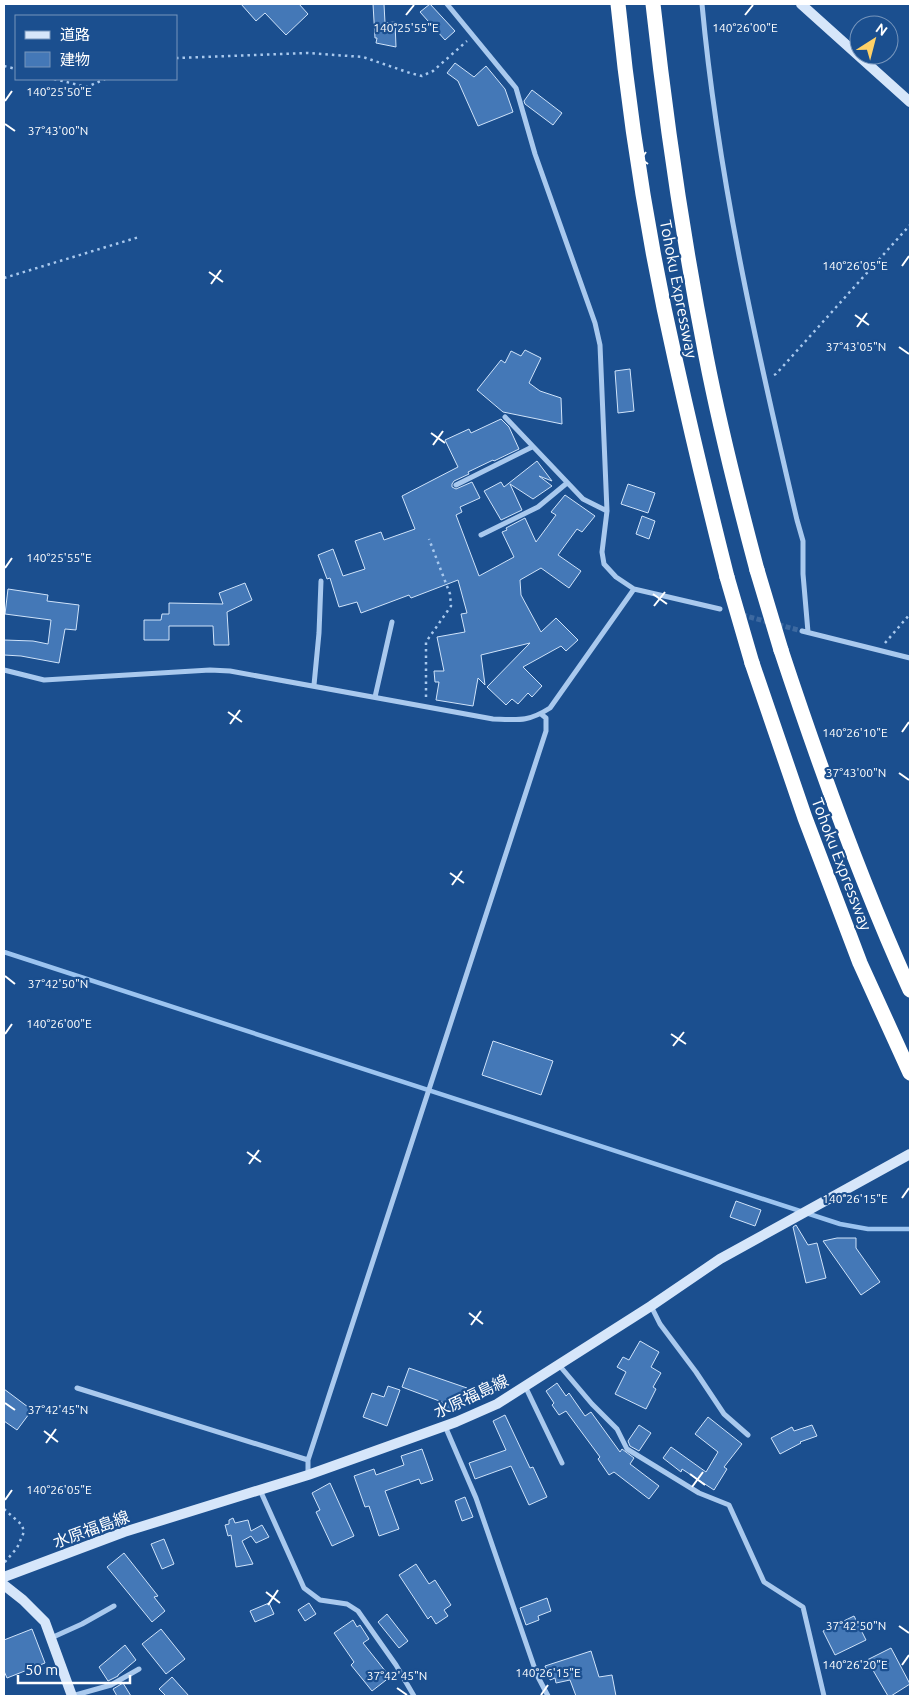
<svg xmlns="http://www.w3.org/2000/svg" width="914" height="1700" font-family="Ubuntu,'Noto Sans JP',sans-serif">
	<rect width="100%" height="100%" fill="#1b4f8f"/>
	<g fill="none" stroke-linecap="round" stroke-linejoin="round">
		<path stroke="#9cc4f0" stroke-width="4.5" d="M4,952L840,1224L868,1229H910"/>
	</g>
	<path fill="#4478b7" stroke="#cfe3fa" d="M241,4H299L308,14L286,35L265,13L256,21Z
		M373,4H384L385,23L395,22L396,47L376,43L377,38H375Z
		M430,4L455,31L445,40L420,12Z
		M455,63L474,77L486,66L505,89L513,112L478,126L458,81L447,73Z
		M532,90L562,113L553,125L525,104L524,101Z
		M525,350L541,358L529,383L540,391L561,398L562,424L503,412L477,390L501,360L505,363L511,351L521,356Z
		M630,369L634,411L618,413L615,371Z
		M501,419L509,427L519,449L494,461L493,460L468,472L469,474L454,481L452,484V487L456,489L472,482L480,498L460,507L462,512L456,515L479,576L514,557L502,532L507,530L506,528L525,518L536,542L556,515L551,512L565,495L595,516L582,532L577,529L558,555L581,571L569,588L541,568L520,580L521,595L541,632L556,618L578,640L566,651L561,646L523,667L542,686L532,697L528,693L518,704L512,699L506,705L487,687L530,643L481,655L485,685L478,678L473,706L436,700L439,682H435L434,671H444L437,637L465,632L461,614L467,613L458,580L411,598L409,595L361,613L357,602L339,607L330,578L327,579L318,555L333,549L343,576L365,569L355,541L381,532L384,540L415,529L402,496L458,467L445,440L469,429L471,433Z
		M537,461L552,481L539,476L552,486L533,499L510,484L522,510L501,520L484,491L501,482L504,487Z
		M628,484L655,493L648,513L621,504Z
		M642,516L655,521L649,539L636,534Z
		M245,583L252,600L227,612L229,645H214L213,626H169V640H144V620H161L162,614H169V603L223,604L219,593Z
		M8,589L48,595L47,601L79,605L76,630L65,629L59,663L21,656L4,655V640L33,641L48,644L51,620L5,614Z
		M493,1041L553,1061L541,1095L482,1075Z
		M736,1201L761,1210L755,1226L730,1217Z
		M796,1225L808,1245L817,1243L826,1278L806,1283L793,1227Z
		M837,1238H856V1248L880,1282L861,1295L823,1241Z
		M640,1341L659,1352L651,1367L661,1373L653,1387L656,1389L646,1409L615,1394L626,1372L617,1367L623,1357L629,1360Z
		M409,1368L467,1388L462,1402L450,1410L440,1407L442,1402L402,1387Z
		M557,1383L566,1396L569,1393L585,1416L591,1412L620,1452L622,1449L634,1458L630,1464L659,1486L649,1499L614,1472L609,1475L598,1459L600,1457L566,1411L559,1415L552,1405L554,1403L546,1391Z
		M388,1386L400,1390L387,1426L363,1417L372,1393L384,1397Z
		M4,1389L32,1410L17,1430L4,1421Z
		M505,1415L530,1468L533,1467L547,1497L529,1505L511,1466L475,1479L469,1463L506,1450L493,1421Z
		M708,1417L742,1444L724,1467L727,1469L714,1490L682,1469L681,1472L663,1458L671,1447L706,1472L718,1452L695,1434Z
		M639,1425L651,1433L639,1451L630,1446L628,1441Z
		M812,1425L817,1436L800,1442L801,1443L780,1454L771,1438L792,1427L794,1431Z
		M422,1449L433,1480L421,1484L419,1479L385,1491L399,1529L379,1536L369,1506L365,1507L354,1476L374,1469L376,1475L404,1465L401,1456Z
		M330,1483L354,1536L332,1546L316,1512L320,1510L312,1493Z
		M465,1497L473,1517L462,1521L455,1501Z
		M233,1518L235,1523L248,1520L251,1531L262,1525L269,1537L256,1543L251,1536L242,1541L253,1564L236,1567L231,1535L228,1536L225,1525L229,1524V1520Z
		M164,1539L174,1564L162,1569L151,1544Z
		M124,1553L158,1596L154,1597L165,1611L152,1622L107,1567Z
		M416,1564L429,1584L435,1580L451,1605L444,1610L448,1616L436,1624L431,1616L428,1619L399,1575Z
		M547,1598L551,1611L538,1616L539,1620L526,1625L520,1608Z
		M269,1603L274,1614L255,1622L250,1611Z
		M309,1603L316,1614L305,1621L298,1610Z
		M387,1614L408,1641L399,1648L378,1622Z
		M854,1616L866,1640L835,1655L823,1631Z
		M353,1620L357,1627L360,1625L369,1639L363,1643L390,1677L372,1691L351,1665L354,1662L334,1633Z
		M32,1629L45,1663L7,1678L4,1671V1640Z
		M161,1629L185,1659L166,1674L142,1644Z
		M125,1645L136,1660L118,1675V1676L108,1681L99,1667Z
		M891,1648L910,1684L891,1696H888L867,1660Z
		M591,1651L599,1677L612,1675L616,1696H576L570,1680L556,1683L555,1678L550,1680L545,1666Z
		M172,1677L189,1696H166L159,1689Z
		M123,1683L131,1696H117L113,1689Z"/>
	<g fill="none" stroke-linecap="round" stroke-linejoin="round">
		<path stroke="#3d69a0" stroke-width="5" stroke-dasharray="5 2.5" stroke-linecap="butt" d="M742,615L802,631"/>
		<path stroke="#a9c9ee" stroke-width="2.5" stroke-dasharray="2.5 4" stroke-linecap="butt" d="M176,58L308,53L363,57L410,73L422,76L433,71L467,41
			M4,66L16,69
			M54,79L87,87L105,79
			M4,278L139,237
			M774,375L776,374L910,225
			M885,643L910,614
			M426,697V642L451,606L450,594L429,539
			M4,1509L22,1525L24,1532L17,1548L4,1563"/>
		<path stroke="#a9c9ee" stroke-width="5" d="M447,4L516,88L535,154L595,323L600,345L607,511L602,552L604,564L616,577L634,589
			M702,4C718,178 757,350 797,520L803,541V574L808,632
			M505,417L583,499L607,511
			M456,485L532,447
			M481,535L538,507L567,483
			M802,631L910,658
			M4,670L44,680L210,670L230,671L493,719C519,720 528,722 550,708L634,589L720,609
			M314,685L319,633L321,581
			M375,697L392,622
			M651,1306L660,1324L696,1372L724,1414L748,1435
			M559,1365L592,1404L617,1429L627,1449L699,1493L729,1505L764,1582L803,1607L824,1696
			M525,1386L562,1463
			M77,1388L308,1460
			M445,1426L476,1498L537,1675L548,1696
			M308,1475V1460L546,731V718L541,714
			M260,1490L304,1588L320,1600L347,1604L358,1611L396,1665L414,1696
			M51,1638L82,1624L114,1606
			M72,1696L111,1685L139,1669"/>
		<path stroke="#d6e6fa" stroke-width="10" d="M801,4L910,102
			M4,1577L124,1532L308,1475L456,1422L497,1404L651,1306L720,1259L910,1154
			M4,1585L23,1600L45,1622L72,1696"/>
		<path stroke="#fff" stroke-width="15" d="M618,4C630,124 649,245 676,363C692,435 709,506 727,577
			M653,4C666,122 683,239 706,356C720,428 738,499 757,570
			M781,650C819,765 860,880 910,990
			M752,663L805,818L860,963L910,1073"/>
		<path stroke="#fff" stroke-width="15" d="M757,570L781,650
			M727,577L752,663"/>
	</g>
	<path fill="none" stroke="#fff" stroke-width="2" d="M406,15L414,5M745,15L753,5M5,101L12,91M5,124L15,131M634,154L648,164M636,166L646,152M902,266L909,256M209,272L223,282M211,284L221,270M855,315L869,325M857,327L867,313M899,347L909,354M431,433L445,443M433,445L443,431M5,568L12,558M653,594L667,604M654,606L665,592M228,712L242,722M230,724L240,710M902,732L909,722M899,773L909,780M450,873L464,883M452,885L462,871M5,976L15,984M5,1034L12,1024M671,1034L686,1044M673,1046L684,1032M247,1152L261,1162M249,1164L259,1150M902,1198L909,1188M469,1313L483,1324M471,1325L481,1311M5,1403L15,1410M44,1431L58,1442M46,1443L56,1429M690,1474L705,1485M692,1487L703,1472M5,1500L12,1490M266,1592L280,1603M268,1605L278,1590M899,1626L909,1633M902,1665L909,1655M397,1688L407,1695M541,1695L548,1685"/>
	<g text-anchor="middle" stroke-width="4.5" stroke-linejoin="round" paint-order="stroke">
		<g font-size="16" fill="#fff" stroke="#1b4f8f">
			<text transform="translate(679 289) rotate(79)" y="6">Tohoku Expressway</text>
			<text transform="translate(842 864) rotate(69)" y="6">Tohoku Expressway</text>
			<text transform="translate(471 1396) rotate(-25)" y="6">水原福島線</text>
			<text transform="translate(91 1529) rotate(-20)" y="6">水原福島線</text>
		</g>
	</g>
	<g font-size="12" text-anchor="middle" fill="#fff" stroke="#1b4f8f" stroke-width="4.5" stroke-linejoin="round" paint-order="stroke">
		<text x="406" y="32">140°25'55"E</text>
		<text x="745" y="32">140°26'00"E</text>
		<text x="59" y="96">140°25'50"E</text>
		<text x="58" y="135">37°43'00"N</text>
		<text x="855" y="270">140°26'05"E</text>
		<text x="856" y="351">37°43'05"N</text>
		<text x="59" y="562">140°25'55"E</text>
		<text x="855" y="737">140°26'10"E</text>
		<text x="856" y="777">37°43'00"N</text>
		<text x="58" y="988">37°42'50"N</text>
		<text x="59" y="1028">140°26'00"E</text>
		<text x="855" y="1203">140°26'15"E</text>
		<text x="58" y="1414">37°42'45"N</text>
		<text x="59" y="1494">140°26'05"E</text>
		<text x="856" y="1630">37°42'50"N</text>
		<text x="855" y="1669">140°26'20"E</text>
		<text x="548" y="1677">140°26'15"E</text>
		<text x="397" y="1680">37°42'45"N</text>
	</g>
	<rect width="914" height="1700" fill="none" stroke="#ffffff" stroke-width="10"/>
	<rect x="15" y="15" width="162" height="65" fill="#1b4f8f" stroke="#7695bc"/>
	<rect x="25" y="31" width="25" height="8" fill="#d6e6fa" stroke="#7695bc"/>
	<text x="60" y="40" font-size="15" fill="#ffffff">道路</text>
	<rect x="25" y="52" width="25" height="15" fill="#4478b7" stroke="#7695bc"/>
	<text x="60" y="65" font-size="15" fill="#ffffff">建物</text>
	<g transform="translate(874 40) rotate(36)"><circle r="24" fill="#1b4f8f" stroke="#7695bc"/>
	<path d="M0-4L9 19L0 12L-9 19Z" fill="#ffd166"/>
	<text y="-8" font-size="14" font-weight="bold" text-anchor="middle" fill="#ffffff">N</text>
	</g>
	<path d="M18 1675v8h112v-8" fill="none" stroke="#ffffff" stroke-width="2.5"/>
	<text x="25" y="1675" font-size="15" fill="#ffffff" stroke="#1b4f8f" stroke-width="4" paint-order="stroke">50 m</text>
</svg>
